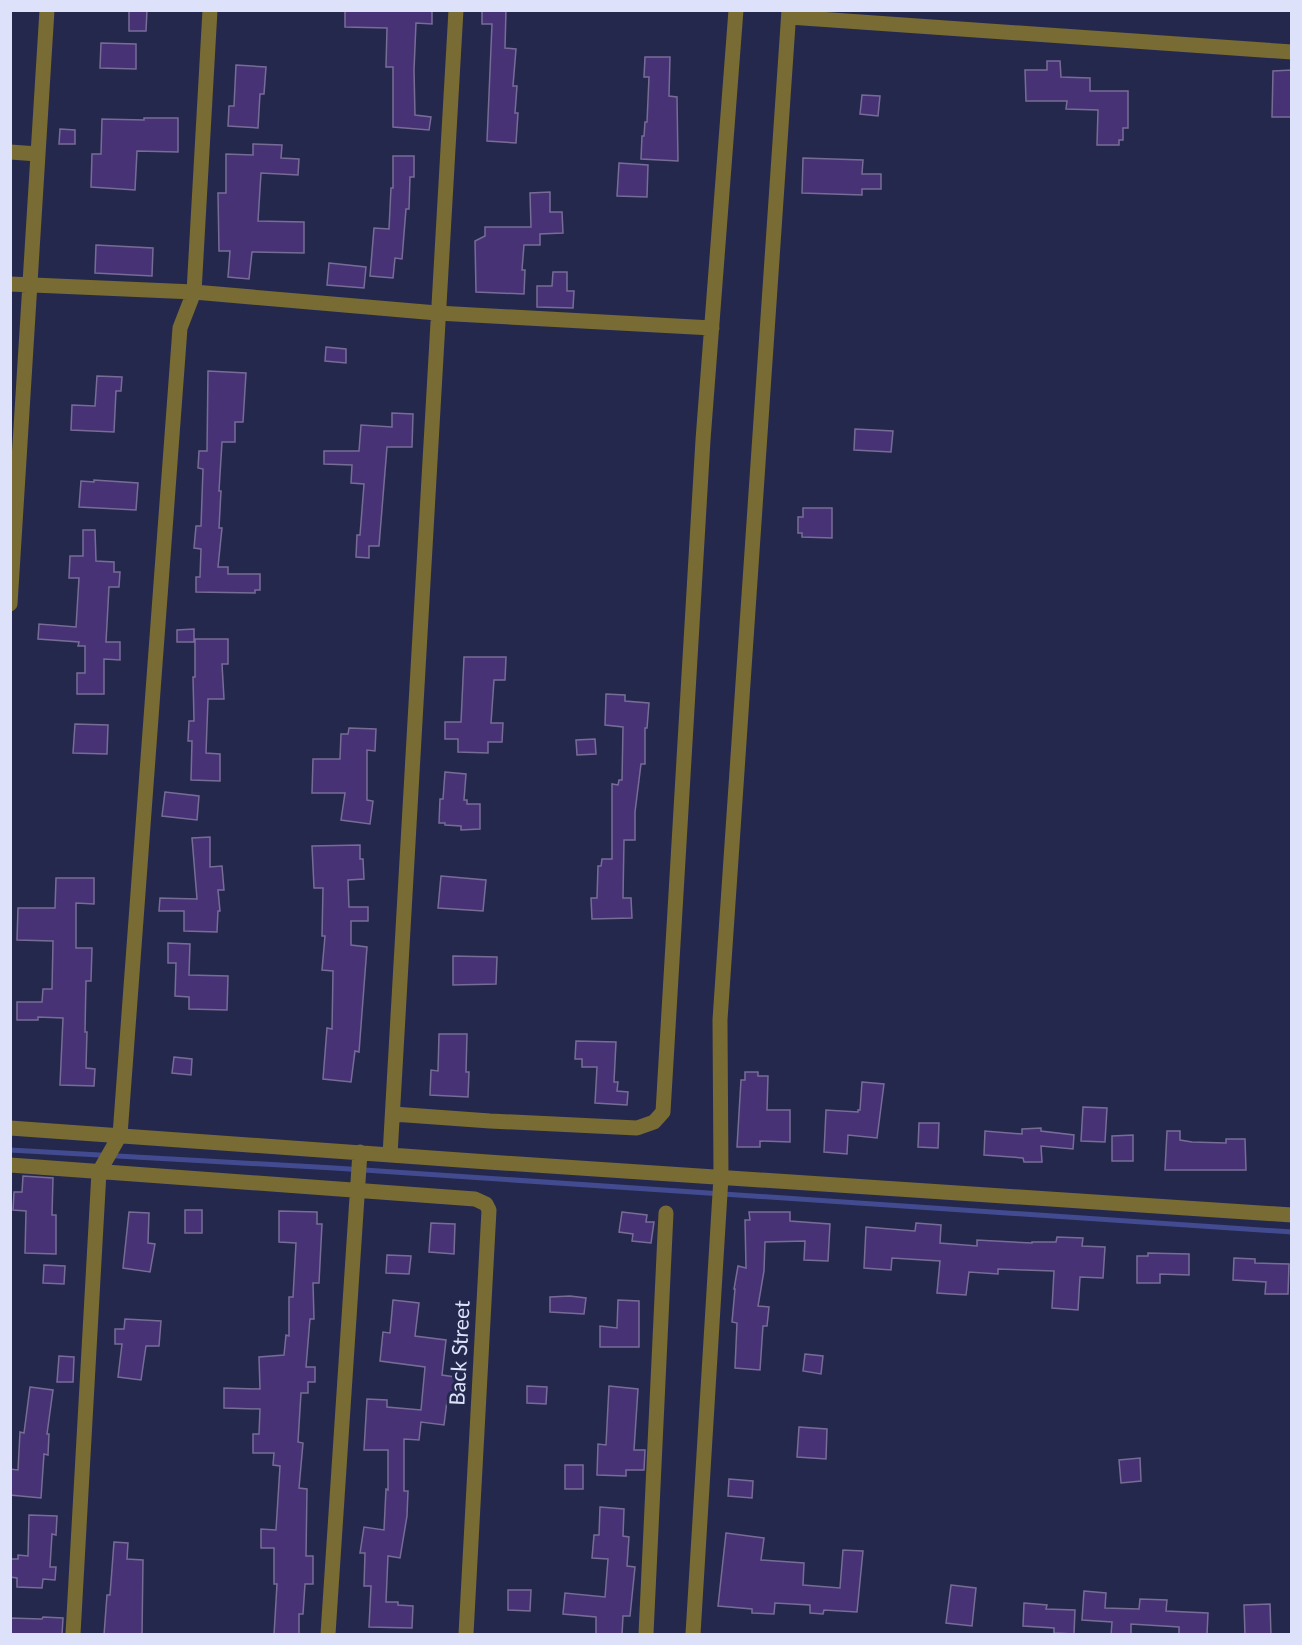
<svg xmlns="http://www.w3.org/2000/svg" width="1302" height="1645" font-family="Lato,sans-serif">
	<rect width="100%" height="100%" fill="#24284d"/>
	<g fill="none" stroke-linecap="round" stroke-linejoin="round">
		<path stroke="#434b90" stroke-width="5" d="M10,1150L334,1168L1292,1232"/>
	</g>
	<path fill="#483276" stroke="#776c96" stroke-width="1.5" d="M129,10H147L146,31H129Z
		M345,10H432V24L416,23L414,70L415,115L431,117L429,130L393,127V67H386L387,28L345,27Z
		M482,10H506L505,48L516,49L513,86H517L515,113H518L516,143L487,141L492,24H482Z
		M101,43L136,44V69L100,68Z
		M645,57H670L669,96L677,97L678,161L641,159L642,136H644L645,122H647L649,77H644Z
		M1047,61H1060L1061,77L1090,78V91H1128V128H1123V140H1119V145H1097L1098,110L1066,109L1067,101H1026L1025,70H1047Z
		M236,65L266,67L264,94H260L258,128L228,126L229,106H234Z
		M1292,70V117H1272L1273,71Z
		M862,95L880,96L878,116L860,114Z
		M144,118H178V152L137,151L135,190L91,187L92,154H101L102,119L144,120Z
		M60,129L75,130V144H59Z
		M253,144L282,145L281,158L299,159L298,175L261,173L258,221L304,222V253L252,252L249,279L228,277L230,251H219L218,193H226V154L253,155Z
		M393,156H414V177H410L409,209H406L402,259L395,258L393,278L370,276L374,228L389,229L391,188H393Z
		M803,158L863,160L862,174H881V189H862V195L802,193Z
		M619,163L648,165L647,197L617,196Z
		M550,192V212H562L563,233L540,234V245H524L522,270H525L524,294L476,292L475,241L485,236V227H531L530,193Z
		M96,245L153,248L152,276L95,273Z
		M329,263L366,267L364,288L327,285Z
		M553,272H567V291H574L573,308L537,307V286H552Z
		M326,347L346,349V363L325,361Z
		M208,371L246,373L243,422H235V442H222L219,491H221L219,528H222L218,567H228V574H260V590H255V593L196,592V577H200L201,549L194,548L196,526H201L203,469L198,468L199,451H207Z
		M97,376L122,377L121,391H116L114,432L71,430L72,405L95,406Z
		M392,413L413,414L412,447H387L379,546H369V558L356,557L357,535H360L364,484L351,483L352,465L324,464V451H359L361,425L392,427Z
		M855,429L893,431L891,452L854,450Z
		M94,480L138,483L136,510L79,507L81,481L94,482Z
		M803,508H832V538L802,537V533H798V517H803Z
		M83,530H95L96,561L114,562V572H120L119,587H109L106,642H120V660L104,659V694H77V673H85V646H78L79,642L38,639L39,624L76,627L79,578H69L70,556H83Z
		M194,629V642H177V630Z
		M195,639H228V664H222L224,699H208L206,753L220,754V781L191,780L192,741H188L189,721H194L193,677H195Z
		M464,657H506L505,680H494L491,723H503L502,742H488V753L458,752V739H445V722H461Z
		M606,694L625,695V701L649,703L647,728H645V764H641L635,812V840H624L623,898H631L632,918L592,919L591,898H597L598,866H601L602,859H612V784L618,785L619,780H622L623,727L605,725Z
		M75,724L108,725L107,754L73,753Z
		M349,728L376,729L375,751L367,750V800L373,801L370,824L341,820L345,793H312L313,759H340L341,734H348Z
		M595,739L596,754L577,755L576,740Z
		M445,772L466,774L464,800H467V804H480V829L461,830V826L445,825V823H439L440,799H443Z
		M165,792L199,796L197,820L162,816Z
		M210,837V867L222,866L224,890H218L220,911H218L217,932L184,931V911H159L160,898L197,899L192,838Z
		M360,845V859H363L364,879L348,880L349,907H368V921H351V945L367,947L359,1052L355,1051L351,1082L323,1079L327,1028L332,1029L333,971L322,970L325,936H322L323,888H314L312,846Z
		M441,876L486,880L483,911L438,908Z
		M56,878H94V904L76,903V948H92L91,981H86L85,1032H87L86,1068L95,1069L94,1086L60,1085L63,1018L38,1017V1020H17V1002H42L43,989H52L53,941L17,940L18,908H55Z
		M168,943L190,944L189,975L228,976L227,1010L189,1009V997L175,996L176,963H168Z
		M453,956L497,957L496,984L453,985Z
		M439,1034H467L466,1072H469L468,1097L430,1095L431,1070L438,1071Z
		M576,1041L616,1042L614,1082H618L617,1091L628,1092L627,1105L595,1103L597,1067H582V1059H575Z
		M174,1057L192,1059L191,1075L172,1073Z
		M745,1072H758V1076H768L767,1110H790V1142L760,1141V1147H737L741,1080H745Z
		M862,1082L884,1084L877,1138L848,1135L847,1154L824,1152L826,1110L858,1112V1110H860Z
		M1083,1107L1107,1108L1105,1142L1081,1141Z
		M919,1123H939L938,1148L918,1147Z
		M1041,1128V1131L1074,1135L1073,1149L1041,1146L1042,1162H1024L1023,1158L984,1155L985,1131L1022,1134V1129Z
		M1167,1131H1180V1140L1192,1142L1226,1143V1139H1245L1246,1170H1165Z
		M1133,1135V1161H1112V1136Z
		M23,1176L53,1178L52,1215H56V1254L25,1253L26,1211L13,1210L14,1192H22Z
		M185,1210H202V1233H185Z
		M279,1211L317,1212V1224H322L319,1283H313L314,1319H310L306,1367H315V1382H308V1393H301L298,1442L303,1443L299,1488L307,1489L306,1556H313V1584H305L303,1614H299V1635H274L277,1584H274V1548H261V1529L276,1530L280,1466L273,1465L274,1453H253V1434H259L260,1409L224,1408V1388L260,1389L259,1357L284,1355L286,1335L289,1336V1297H293L296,1243L279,1242Z
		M129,1212L149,1213L148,1243L155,1244L150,1272L123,1268Z
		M622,1212L647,1215L646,1222H654L651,1243L632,1241L633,1234L619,1232Z
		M749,1212H790V1221L830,1224L828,1261L804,1260L805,1241L765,1242L764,1271L758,1306L769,1307L767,1326H763L760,1370L735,1368L737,1323L732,1322L735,1289H734L738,1266L746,1268L745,1220H750Z
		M431,1223L455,1224L454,1254L429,1252Z
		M916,1223L941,1225L940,1243L977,1246V1240L1032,1243V1242H1056L1057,1237L1083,1238L1082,1246L1105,1247L1103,1278L1080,1277L1078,1310L1052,1308L1054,1271L998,1269V1274L969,1272L966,1295L937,1293L940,1261L892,1258L891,1270L864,1268L866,1227L915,1231Z
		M1148,1253L1189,1254V1275L1160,1274V1283H1137V1256H1148Z
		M387,1255L411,1256L409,1274L386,1273Z
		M1234,1258L1255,1259V1263L1289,1264L1288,1294H1265L1266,1282L1233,1280Z
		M44,1265L65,1266L64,1284L43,1283Z
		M570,1296L586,1298L584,1314L550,1312V1297Z
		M393,1300L419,1303L415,1336L446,1340L442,1375L455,1377L453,1401H447L444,1425L421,1422L419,1440L404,1439V1491H408L407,1516L400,1558L388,1556L386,1602H398V1605L413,1606L412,1628L369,1627L371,1586H364L365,1553H360L364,1527L384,1530L386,1489L388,1490V1450H364L367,1399L387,1400V1407L421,1410L425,1367L380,1361L383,1332L390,1333Z
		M618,1300L639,1301V1347H600V1326L617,1328Z
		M125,1319L161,1321L159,1346H146L141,1380L118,1377L122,1344H115V1329H124Z
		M805,1354L823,1356L821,1374L803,1371Z
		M59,1356L74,1357L73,1382H57Z
		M527,1386L547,1387L546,1404L527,1403Z
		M609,1386L638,1389L634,1450H645L644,1470H626V1476L597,1475L598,1444L606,1445Z
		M30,1387L53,1390L47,1434H49L48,1455L44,1454L41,1498L10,1495V1469L18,1470L20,1432L24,1433Z
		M799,1427L827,1429L826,1459L797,1457Z
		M1140,1458L1141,1481L1121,1483L1119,1460Z
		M565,1465H583V1489H565Z
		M729,1479L753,1481L752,1498L728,1496Z
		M600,1507L624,1509L623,1536L629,1537L627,1566L635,1567L630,1616H623L622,1635H596V1617L563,1614L565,1593L605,1597L608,1559L592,1558L594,1535H599Z
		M29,1515L57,1516L56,1535L52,1534L50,1567H56L55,1580L43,1579L42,1588L17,1587V1578L10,1577V1559H18V1555L28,1556Z
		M726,1533L764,1538L761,1560L804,1563L803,1585L840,1588L843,1550L863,1551L857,1612L824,1610L823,1614L810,1613V1605L775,1603L774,1614L752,1613V1609L718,1606Z
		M114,1542L128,1543L127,1559L143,1560L142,1635H104L107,1595H110Z
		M951,1585L976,1588L972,1626L946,1623Z
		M508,1590H531L530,1611L508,1610Z
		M1084,1591L1106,1593L1105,1608L1139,1609L1140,1599L1167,1600L1166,1611L1208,1613L1207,1635H1179V1627L1131,1624V1635H1111L1112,1622L1082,1620Z
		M1024,1603L1047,1605L1046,1609L1075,1610L1074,1634L1054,1633V1628L1023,1626Z
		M1270,1604L1271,1635H1245L1244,1605Z
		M43,1617L63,1618L62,1635H10V1618L42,1619Z"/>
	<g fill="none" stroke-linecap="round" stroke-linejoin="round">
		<path stroke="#786b33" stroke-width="15" d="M789,17L1292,52
			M10,152L38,154
			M10,284L194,292L437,313L712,328
			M10,604L47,10
			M393,1114L490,1121L637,1128L654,1122L663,1112L703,440L736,10
			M10,1128L488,1162L1292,1215
			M390,1155L456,10
			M10,1165L475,1199L486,1204L489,1210L466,1634
			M73,1634L99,1172L120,1135L180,328L194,292L210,10
			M328,1634L360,1152
			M646,1634L666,1213
			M693,1634L721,1177L720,1020L789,10"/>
	</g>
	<g text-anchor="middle" stroke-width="6" stroke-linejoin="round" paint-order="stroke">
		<g font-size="21" fill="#dde2fa" stroke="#24284d">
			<text transform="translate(460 1353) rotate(-87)" y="7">Back Street</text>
		</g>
	</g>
	<rect width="1302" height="1645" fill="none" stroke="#dde2fa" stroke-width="24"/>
</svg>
